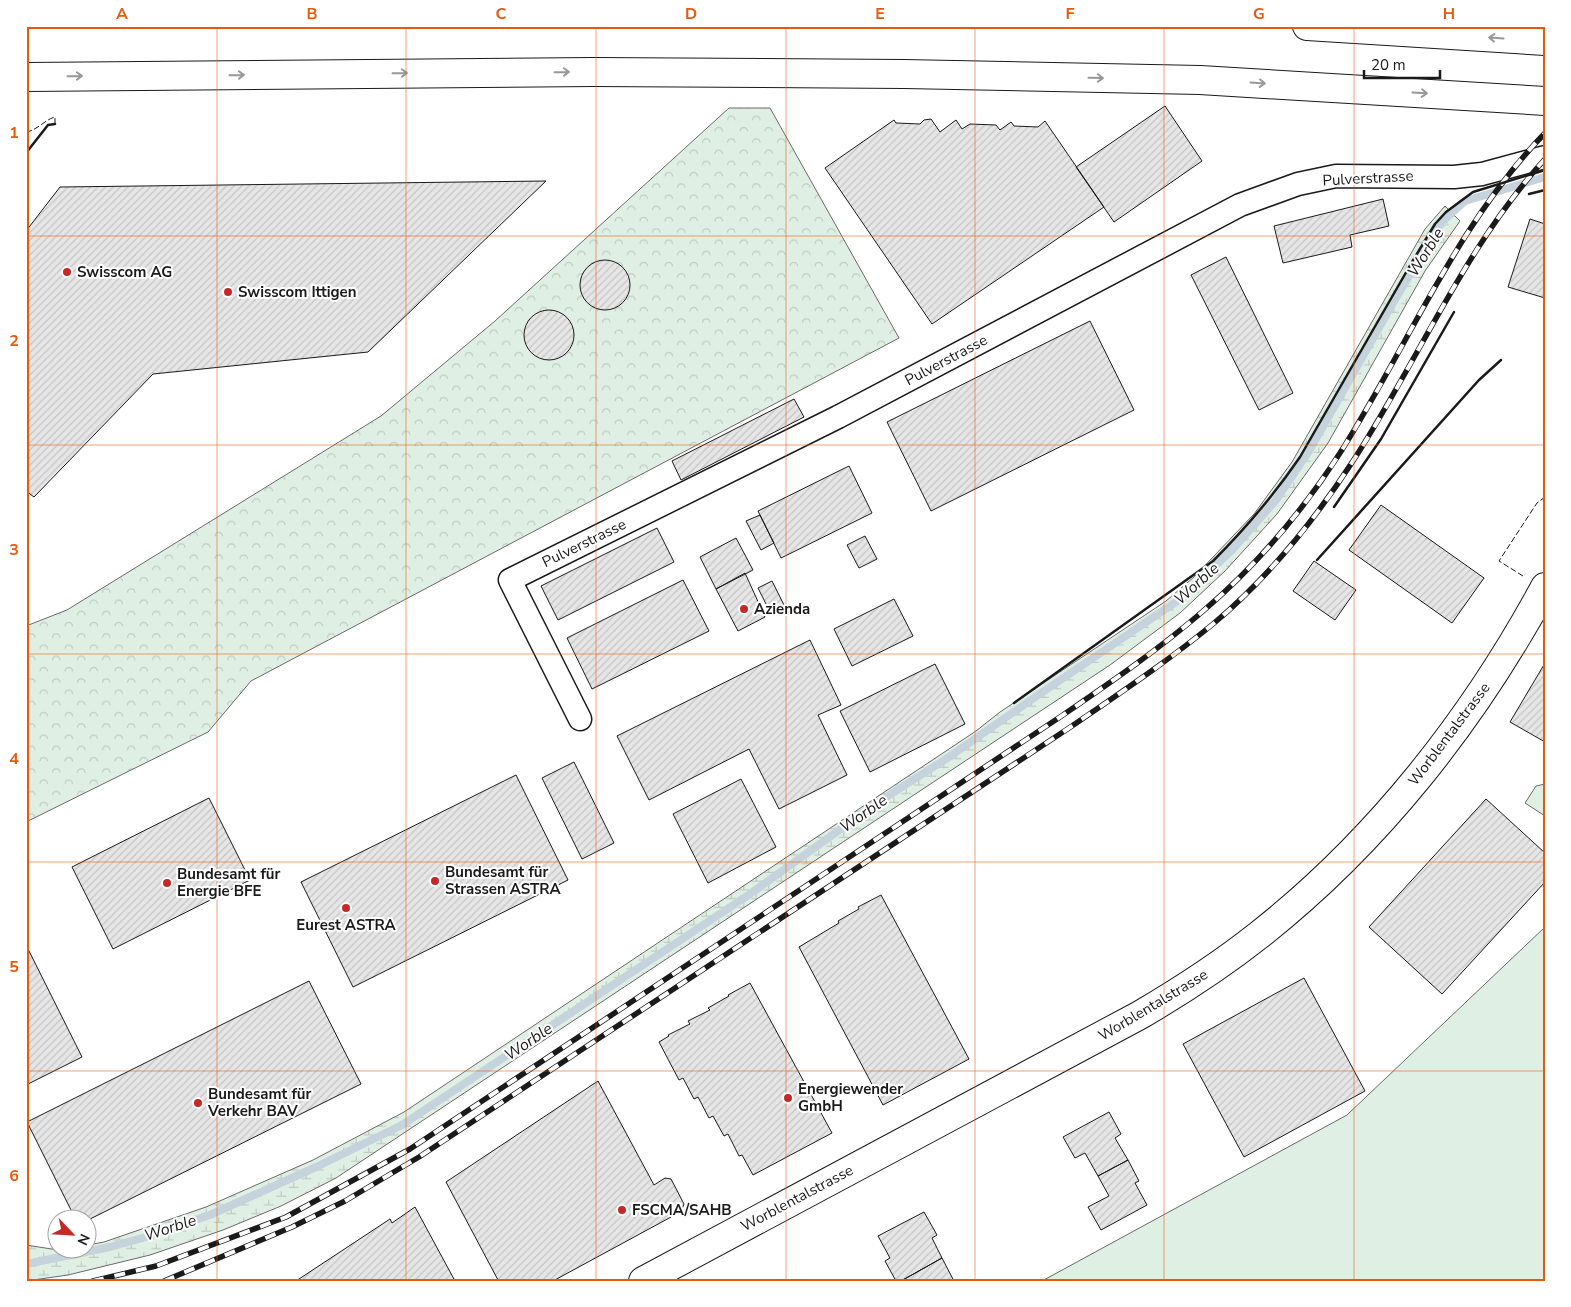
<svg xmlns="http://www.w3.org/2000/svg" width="1571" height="1307" font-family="'Nunito Sans',sans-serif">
	<defs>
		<pattern id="forest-crowns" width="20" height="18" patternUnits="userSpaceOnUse" patternTransform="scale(1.25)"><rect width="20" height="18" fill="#e0efe3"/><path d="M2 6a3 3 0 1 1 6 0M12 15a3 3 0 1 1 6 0" fill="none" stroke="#c0ccc2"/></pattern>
		<pattern id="wetland-marsh" width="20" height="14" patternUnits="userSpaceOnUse" patternTransform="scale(1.25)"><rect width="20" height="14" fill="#e0efe3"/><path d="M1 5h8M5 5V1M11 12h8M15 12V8" fill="none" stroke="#c0ccc2"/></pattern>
		<pattern id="building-hatch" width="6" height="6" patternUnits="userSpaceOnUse" patternTransform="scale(1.25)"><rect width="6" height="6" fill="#e6e6e6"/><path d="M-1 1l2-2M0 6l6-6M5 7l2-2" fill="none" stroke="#c5c5c5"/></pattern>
	</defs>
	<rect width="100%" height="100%" fill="#fff"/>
	<path fill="#e0efe3" stroke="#6a6a6a" d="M1545,784V816L1525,803L1536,786Z
		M1545,927V1281H1042L1347,1115Z"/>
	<path fill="url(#forest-crowns)" stroke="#6a6a6a" d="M729,108H770L899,338L251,681L208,732L26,822V626L67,610L381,416L495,321Z"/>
	<path fill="url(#wetland-marsh)" stroke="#6a6a6a" d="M1445,206L1460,221L1425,271L1328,443L1277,514L1225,571L1180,613L1110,665L336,1178L281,1206L223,1230L150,1255L68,1275L26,1281V1245L58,1250H88V1245L104,1242L206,1207L313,1160L404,1112L976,731L1000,712L1166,601L1194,577L1254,514L1292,462L1425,229Z"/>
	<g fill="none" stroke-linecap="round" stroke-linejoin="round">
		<path stroke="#c6d2dc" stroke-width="8" d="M26,1264L110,1247L146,1237L210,1215L316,1167L402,1125L750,894L877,803L946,759L1038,695L1176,602L1232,550L1276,500L1309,451L1393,303L1436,230L1448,216L1465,201L1545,177"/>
	</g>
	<path fill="url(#building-hatch)" stroke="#1a1a1a" d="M1165,106L1202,161L1114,222L1076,167Z
		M931,119L940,132L956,120L962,129L970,124L996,125L1000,130L1011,122L1014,126L1038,127L1045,121L1104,207L932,324L825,168L894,120L896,123L920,124L924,120Z
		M546,181L368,352L153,374L34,497L26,491V231L60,187Z
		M1383,199L1389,226L1350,235L1352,247L1283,263L1274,226Z
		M1530,219L1545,224V298L1508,287Z
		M1226,257L1293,393L1259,410L1191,275Z
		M580 285a25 25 0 1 1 50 0a25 25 0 1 1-50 0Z
		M524 335a25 25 0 1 1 50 0a25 25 0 1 1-50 0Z
		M1090,321L1134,410L931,511L887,422Z
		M794,399L804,417L681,480L672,461Z
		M849,466L872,513L781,558L758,511Z
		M1381,505L1484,578L1452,623L1349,550Z
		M760,515L774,543L761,550L746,521Z
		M657,528L674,562L558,620L541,586Z
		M865,536L877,559L859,568L847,545Z
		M736,538L753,570L716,589L700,557Z
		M1314,561L1356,590L1335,620L1293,591Z
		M745,573L765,617L738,631L716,589Z
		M683,580L709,631L592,689L567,638Z
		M772,581L785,607L771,614L758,588Z
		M894,599L913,636L852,666L834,629Z
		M810,640L841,705L818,715L847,775L779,809L749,749L649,800L617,736Z
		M1545,663V742L1510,722Z
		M935,664L965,724L870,772L840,711Z
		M574,762L614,843L582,859L542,778Z
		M516,775L568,880L353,987L301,882Z
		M741,779L776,847L708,883L673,814Z
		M209,798L250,880L113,949L72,867Z
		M1486,799L1545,853V882L1442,994L1369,927Z
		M881,895L969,1059L883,1105L799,947L839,923L838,921L859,909L858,907Z
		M26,945L82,1057L26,1085Z
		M1304,978L1365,1091L1244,1157L1183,1044Z
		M309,981L361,1084L88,1220H76L27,1122Z
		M750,983L832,1133L753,1175L742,1155L739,1156L728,1134L724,1136L713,1116L709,1118L698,1097L694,1099L683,1078L679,1080L659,1042L669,1036L668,1035L690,1024L688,1021L710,1010L708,1008L729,996L728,995Z
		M598,1081L654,1185L665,1178L671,1179L684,1204L682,1209L670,1215L671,1217L553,1281H497L498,1280L446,1182Z
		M1109,1112L1121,1134L1115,1138L1128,1160L1098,1176L1085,1153L1075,1158L1063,1137Z
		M1128,1160L1139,1181L1135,1183L1147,1205L1101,1230L1088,1207L1109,1196L1098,1176Z
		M415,1207L455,1281H296L390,1219L392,1223Z
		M924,1212L937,1235L932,1238L942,1258L901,1281H896L885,1261L890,1258L878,1236Z
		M942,1258L954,1281H901Z"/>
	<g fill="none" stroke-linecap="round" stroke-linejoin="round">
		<defs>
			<path id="minor" d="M580,719L510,580L838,417L1240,205L1298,184L1336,176L1454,177L1482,174L1545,157"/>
			<path id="secondary" d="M643,1281L1140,1015C1181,991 1221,965 1259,935C1377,842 1473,720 1545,587"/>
			<path id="motorway" d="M1307,26L1545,41
				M26,77L593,72L904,74L1200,80L1545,101"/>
		</defs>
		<use href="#minor" stroke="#1a1a1a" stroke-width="25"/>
		<use href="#secondary" stroke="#1a1a1a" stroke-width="30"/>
		<use href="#motorway" stroke="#1a1a1a" stroke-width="30"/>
		<use href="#minor" stroke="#fff" stroke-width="22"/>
		<use href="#secondary" stroke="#fff" stroke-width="28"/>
		<use href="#motorway" stroke="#fff" stroke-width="28"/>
		<defs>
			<path id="rail" d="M93,1281L156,1266L286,1217L410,1149L1063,715C1111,682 1158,650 1202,612C1256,566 1302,512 1340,453C1408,346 1456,225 1545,133
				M164,1281L292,1227L345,1201L419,1157L1072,726C1120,693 1168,661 1213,624C1268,578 1314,521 1353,461C1418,361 1464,248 1545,159"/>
		</defs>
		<use href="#rail" stroke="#1a1a1a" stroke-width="5.5"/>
		<use href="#rail" stroke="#fff" stroke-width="4" stroke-dasharray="11" stroke-linecap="butt"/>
		<path stroke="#1a1a1a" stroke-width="1" stroke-dasharray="6 2.5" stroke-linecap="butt" d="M26,132C38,130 44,120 55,117V124
			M1523,576L1499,561L1537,503L1545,497"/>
		<path stroke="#1a1a1a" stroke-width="2.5" d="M26,153L48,125L55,124
			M1529,194L1545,190
			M1334,507L1381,439L1454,312
			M1317,560L1479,380L1501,360
			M1014,703L1213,561C1245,529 1274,495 1300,457L1412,262L1435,224L1446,212L1473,192L1545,170"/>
	</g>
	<defs><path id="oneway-shaft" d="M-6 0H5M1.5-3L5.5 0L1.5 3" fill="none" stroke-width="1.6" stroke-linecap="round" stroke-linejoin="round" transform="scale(1.25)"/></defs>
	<g stroke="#989898">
		<use href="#oneway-shaft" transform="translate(1496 38) rotate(-176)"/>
		<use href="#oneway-shaft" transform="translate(562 72) rotate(-1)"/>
		<use href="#oneway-shaft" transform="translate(400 73) rotate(-1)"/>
		<use href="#oneway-shaft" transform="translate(237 75) rotate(-1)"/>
		<use href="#oneway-shaft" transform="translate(75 76) rotate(-1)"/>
		<use href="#oneway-shaft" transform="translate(1096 78) rotate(1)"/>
		<use href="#oneway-shaft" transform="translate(1258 83) rotate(4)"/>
		<use href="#oneway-shaft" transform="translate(1420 93) rotate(3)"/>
	</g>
	<path fill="none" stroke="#e8590c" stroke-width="1" stroke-opacity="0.55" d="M217,26V1281M406,26V1281M596,26V1281M786,26V1281M975,26V1281M1164,26V1281M1354,26V1281M26,236H1545M26,445H1545M26,654H1545M26,862H1545M26,1071H1545"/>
	<g fill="#c62828" stroke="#fff" stroke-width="2">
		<circle cx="67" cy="272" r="5"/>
		<circle cx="228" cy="292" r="5"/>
		<circle cx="744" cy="609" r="5"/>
		<circle cx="435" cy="881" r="5"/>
		<circle cx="167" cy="883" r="5"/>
		<circle cx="346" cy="908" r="5"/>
		<circle cx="788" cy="1098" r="5"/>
		<circle cx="198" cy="1103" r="5"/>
		<circle cx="622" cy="1210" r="5"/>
	</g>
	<g text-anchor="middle" stroke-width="4" stroke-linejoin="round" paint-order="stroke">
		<g font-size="15" fill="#1a1a1a" stroke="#fff">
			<text transform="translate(1368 178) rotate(-3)" y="5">Pulverstrasse</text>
			<text transform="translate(946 360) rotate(-28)" y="5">Pulverstrasse</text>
			<text transform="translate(584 543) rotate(-26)" y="5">Pulverstrasse</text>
			<text transform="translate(1449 734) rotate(-53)" y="5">Worblentalstrasse</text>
			<text transform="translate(1153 1005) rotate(-31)" y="5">Worblentalstrasse</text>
			<text transform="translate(797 1198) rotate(-28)" y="5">Worblentalstrasse</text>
		</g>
		<g font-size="15" font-weight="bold" fill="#1a1a1a" stroke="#fff" text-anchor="start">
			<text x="77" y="277">Swisscom AG</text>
			<text x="238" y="297">Swisscom Ittigen</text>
			<text x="754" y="614">Azienda</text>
			<text x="445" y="877">Bundesamt für<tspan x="445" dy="17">Strassen ASTRA</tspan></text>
			<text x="177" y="879">Bundesamt für<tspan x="177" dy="17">Energie BFE</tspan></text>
			<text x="346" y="930" text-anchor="middle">Eurest ASTRA</text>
			<text x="798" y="1094">Energiewender<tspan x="798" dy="17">GmbH</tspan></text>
			<text x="208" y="1099">Bundesamt für<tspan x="208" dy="17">Verkehr BAV</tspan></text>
			<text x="632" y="1215">FSCMA/SAHB</text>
		</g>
		<g font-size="16" font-style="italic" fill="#1a1a1a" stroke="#fff">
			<text transform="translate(1425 252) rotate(-58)" y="6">Worble</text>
			<text transform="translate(1196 583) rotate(-42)" y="6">Worble</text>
			<text transform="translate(863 813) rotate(-35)" y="6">Worble</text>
			<text transform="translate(528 1041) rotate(-34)" y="6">Worble</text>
			<text transform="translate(170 1227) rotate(-18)" y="6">Worble</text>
		</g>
	</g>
	<rect width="1571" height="1307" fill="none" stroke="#ffffff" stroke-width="55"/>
	<g transform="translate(72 1234) rotate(115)"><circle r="24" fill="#ffffff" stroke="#a3a3a3"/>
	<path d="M0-4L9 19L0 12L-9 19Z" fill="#c62828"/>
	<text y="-8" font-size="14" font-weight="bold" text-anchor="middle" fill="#1a1a1a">N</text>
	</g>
	<path d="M1364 70v8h76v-8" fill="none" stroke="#1a1a1a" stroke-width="2.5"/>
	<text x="1371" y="70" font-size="15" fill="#1a1a1a" stroke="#ffffff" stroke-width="4" paint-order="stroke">20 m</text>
	<rect x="28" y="28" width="1516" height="1252" fill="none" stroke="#e8590c" stroke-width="2"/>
	<g font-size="16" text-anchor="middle" font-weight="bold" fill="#e8590c">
		<text x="122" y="19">A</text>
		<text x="312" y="19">B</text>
		<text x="501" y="19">C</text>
		<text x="691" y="19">D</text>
		<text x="880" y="19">E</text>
		<text x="1070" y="19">F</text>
		<text x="1259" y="19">G</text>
		<text x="1449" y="19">H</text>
		<text x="14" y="138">1</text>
		<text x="14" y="346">2</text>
		<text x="14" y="555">3</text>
		<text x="14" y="764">4</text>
		<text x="14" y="972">5</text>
		<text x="14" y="1181">6</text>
	</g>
</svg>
